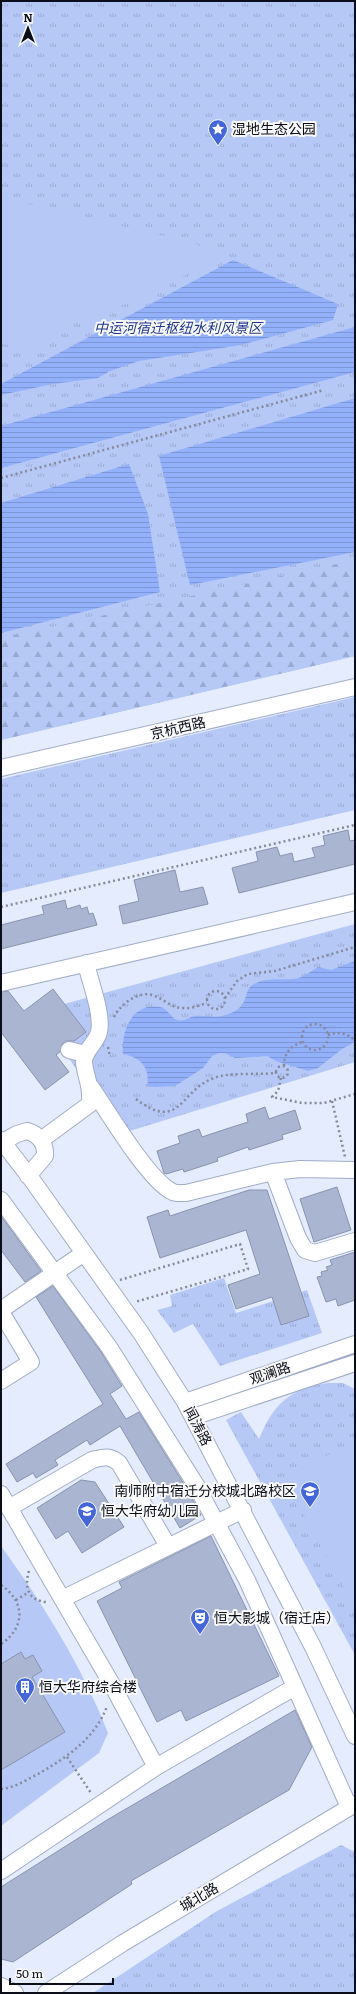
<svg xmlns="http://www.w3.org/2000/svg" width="356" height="1994" font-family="Literata,'Noto Sans SC',serif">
	<defs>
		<pattern id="grass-tufts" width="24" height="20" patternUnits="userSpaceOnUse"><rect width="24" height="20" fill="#b5c8f6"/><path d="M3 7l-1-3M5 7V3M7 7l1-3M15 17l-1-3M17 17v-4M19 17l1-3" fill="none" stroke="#9aabd2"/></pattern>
		<pattern id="forest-firs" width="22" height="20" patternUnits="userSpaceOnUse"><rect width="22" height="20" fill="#b5c8f6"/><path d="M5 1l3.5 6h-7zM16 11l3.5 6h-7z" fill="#9aabd2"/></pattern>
		<pattern id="water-rules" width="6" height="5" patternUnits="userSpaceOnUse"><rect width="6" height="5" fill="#93b0fb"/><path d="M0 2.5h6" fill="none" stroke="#7d96d6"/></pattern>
	</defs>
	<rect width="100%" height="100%" fill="#e5ecfe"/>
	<path fill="url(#grass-tufts)" d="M1,1H355V656L1,740Z
		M355,697V810L1,893V779Z
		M355,924V1062L123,1133L35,1012Z
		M224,1278L236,1313L307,1290L322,1333L220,1366L193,1324L174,1333L157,1310L172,1306L170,1295Z
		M327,1383H343L355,1389V1655L226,1420L241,1412L259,1439C274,1403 289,1390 327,1383Z
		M341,1845L355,1852V1993H93L217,1911Z"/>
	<path fill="url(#forest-firs)" d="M355,560V656L1,740V638Z"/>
	<path fill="#b5c8f6" d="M318,1H355V14Z
		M1,198L194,243L223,257L121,306L99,322L73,315L28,350L1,343Z
		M355,1440V1597L351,1600L284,1479Z
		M1,1546C43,1604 82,1666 108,1733L99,1753L1,1826Z"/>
	<path fill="url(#water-rules)" d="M233,260L338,304L333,320L241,345L139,361L110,371L98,378L53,384L1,395V384Z
		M355,327V372L1,468V426Z
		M355,398V552L190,585L159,456Z
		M129,464L148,514L160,592L1,633V503Z
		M355,961V1042L342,1049L318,1068L308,1071L276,1061L267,1056L235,1058L225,1053H219L212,1056L203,1068L175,1086L156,1087L147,1086C151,1068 140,1057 123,1054C121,1031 132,1002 160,1007C168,1009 171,1018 177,1020C184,1022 189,1017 195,1016C204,1015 213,1018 222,1016C253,1009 241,990 254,984C267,977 280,980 293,979C303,978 310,972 318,967L331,970Z"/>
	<path fill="#aab5d1" stroke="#8893ae" d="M348,830L350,841L355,840V864L239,893L232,868L258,861L256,852L277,847L280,856L292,853L294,862L315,857L312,848L325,845L323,836Z
		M175,870L180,892L203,887L208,904L123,924L119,906L139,901L134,880Z
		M65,900L67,909L80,905L81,909L87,907L89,914L93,913L97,925L1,949V925L44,914L42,906Z
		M53,989L86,1032L74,1041H67L62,1044L60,1052L56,1055L69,1072L45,1090L1,1032V992L8,991L24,1011Z
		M265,1107L269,1119L295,1110L301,1129L282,1135L283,1139L249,1150L248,1147L217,1158L218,1161L184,1172L183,1169L166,1174L164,1173L157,1151L180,1143L178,1136L199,1129L202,1137L226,1129L248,1122L246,1114Z
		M337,1187L351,1230L314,1242L300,1199Z
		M249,1190H267L309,1316L281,1325L272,1297L236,1309L228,1285L260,1274L246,1230L160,1258L147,1217L168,1210L170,1216Z
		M1,1216L41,1271L25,1282L1,1250Z
		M355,1252V1300L338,1306L336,1299L326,1302L317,1277L322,1276L321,1272L328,1270L326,1267L332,1265L330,1260Z
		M53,1286L101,1352L122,1386L110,1394L126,1419L139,1412L187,1489L201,1515L180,1528L120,1426L90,1445L87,1440L55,1460L58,1465L36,1478L33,1473L17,1482L6,1464L103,1404L36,1297Z
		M81,1480L95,1482L124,1527L82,1553L68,1531L56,1539L37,1508Z
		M211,1536L279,1676L186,1721L181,1710L157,1722L97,1601L122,1588L119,1582Z
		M21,1652L25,1659L33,1655L42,1671L32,1677L65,1732L1,1770V1664Z
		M295,1710L312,1747L289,1790L131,1881L132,1884L13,1962L1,1959V1887L107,1820Z"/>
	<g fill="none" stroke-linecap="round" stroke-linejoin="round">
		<defs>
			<path id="minor" d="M1,768L355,687
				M86,963C90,982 103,1014 99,1032C96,1044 84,1050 84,1062C85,1075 91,1085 90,1098
				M1,983L355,902
				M69,1050L85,1054
				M91,1087C108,1112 147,1178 171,1191C175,1194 181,1193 186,1193L273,1172L300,1169L355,1170
				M1,1140L32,1180L141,1333L185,1402L313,1647L355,1736
				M41,1140L90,1104
				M3,1142L17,1134L27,1131C38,1134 46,1143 45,1156L28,1176
				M273,1172L298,1238L305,1250L315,1253L355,1241
				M1,1200L109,1347L196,1485L247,1580L349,1807
				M1,1310L84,1253
				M1,1312L31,1362L1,1381
				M185,1402L355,1344
				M193,1417L355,1363
				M1,1494L110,1681L156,1767
				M9,1508L92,1460C104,1457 110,1455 119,1463L168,1546
				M62,1599L243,1510
				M1,1871L156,1767L295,1687
				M1,1986L15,1993
				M46,1993L123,1943L355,1804"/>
		</defs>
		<use href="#minor" stroke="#a1acc8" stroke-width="18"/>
		<path stroke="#858a99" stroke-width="2.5" stroke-dasharray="2 3" stroke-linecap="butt" d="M1,478L324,390
			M1,907L355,825
			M207 1000a9 9 0 1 1 18 0a9 9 0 1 1-18 0Z
			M225,998L237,981L248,974L275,971L355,947
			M114,1017C120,1005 137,991 152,995C163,998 171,1008 183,1008C192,1009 200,1005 207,1003
			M302 1037a13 13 0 1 1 26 0a13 13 0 1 1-26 0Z
			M328,1035C338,1031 348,1033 355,1041
			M108,1047L110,1057
			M355,1047V1050
			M276 1072a6 6 0 1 1 12 0a6 6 0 1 1-12 0Z
			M284,1066C284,1052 291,1046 304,1041
			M281,1078L278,1091L272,1097L302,1103H324L355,1094
			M136,1099C180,1133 180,1090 214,1078C228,1072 258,1075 275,1073
			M332,1101L345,1157
			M120,1280L240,1244L248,1269L135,1302
			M29,1571C24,1587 28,1601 47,1602
			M1,1585C26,1602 25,1628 1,1644
			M16,1600L29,1592
			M67,1757L91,1793
			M1,1789C14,1788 26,1780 38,1774C67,1757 95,1739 107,1706"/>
		<use href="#minor" stroke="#fff" stroke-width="16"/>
	</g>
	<defs>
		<symbol id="sight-pin" viewBox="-11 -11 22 30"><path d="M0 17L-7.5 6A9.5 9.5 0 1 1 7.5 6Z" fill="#4466d9" stroke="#f9f9f9"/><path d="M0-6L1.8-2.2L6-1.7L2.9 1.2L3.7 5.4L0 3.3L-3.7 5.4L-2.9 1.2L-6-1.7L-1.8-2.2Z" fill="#fff"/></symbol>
		<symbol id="school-pin" viewBox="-11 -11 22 30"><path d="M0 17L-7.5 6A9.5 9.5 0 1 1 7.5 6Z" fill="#4466d9" stroke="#f9f9f9"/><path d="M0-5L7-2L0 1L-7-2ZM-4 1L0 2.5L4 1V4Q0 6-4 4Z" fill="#fff"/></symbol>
		<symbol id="theatre-pin" viewBox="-11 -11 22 30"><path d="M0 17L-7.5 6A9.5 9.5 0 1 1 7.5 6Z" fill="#4466d9" stroke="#f9f9f9"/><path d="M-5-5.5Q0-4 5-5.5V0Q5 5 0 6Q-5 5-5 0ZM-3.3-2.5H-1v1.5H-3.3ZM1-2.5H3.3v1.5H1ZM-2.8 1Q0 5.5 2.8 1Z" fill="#fff"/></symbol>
		<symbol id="building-pin" viewBox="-11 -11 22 30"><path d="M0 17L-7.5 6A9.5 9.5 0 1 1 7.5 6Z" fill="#4466d9" stroke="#f9f9f9"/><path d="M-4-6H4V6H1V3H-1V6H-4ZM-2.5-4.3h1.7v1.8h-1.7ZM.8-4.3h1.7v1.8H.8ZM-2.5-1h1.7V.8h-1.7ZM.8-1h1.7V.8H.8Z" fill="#fff"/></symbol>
	</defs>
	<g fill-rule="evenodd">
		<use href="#sight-pin" x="207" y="118" width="22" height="30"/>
		<use href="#school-pin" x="299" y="1480" width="22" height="30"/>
		<use href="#school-pin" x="76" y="1500" width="22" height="30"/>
		<use href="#theatre-pin" x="189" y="1607" width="22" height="30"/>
		<use href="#building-pin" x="14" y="1676" width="22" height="30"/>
	</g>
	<g text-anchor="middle" stroke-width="4" stroke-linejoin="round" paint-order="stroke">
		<g font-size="14" fill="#0b0e18" stroke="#f9f9f9" text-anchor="start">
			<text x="232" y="134">湿地生态公园</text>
			<text x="296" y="1496" text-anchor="end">南师附中宿迁分校城北路校区</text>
			<text x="101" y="1516">恒大华府幼儿园</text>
			<text x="214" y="1623">恒大影城（宿迁店）</text>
			<text x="39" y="1692">恒大华府综合楼</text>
		</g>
		<g font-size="14" font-style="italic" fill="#20368a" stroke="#f9f9f9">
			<text x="178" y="333">中运河宿迁枢纽水利风景区</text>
		</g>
		<g font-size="14" fill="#0b0e18" stroke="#f9f9f9">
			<text transform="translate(178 728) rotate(-13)" y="5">京杭西路</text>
			<text transform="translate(270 1373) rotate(-19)" y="5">观澜路</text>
			<text transform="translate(198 1426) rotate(62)" y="5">闻涛路</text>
			<text transform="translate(199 1897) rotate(-31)" y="5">城北路</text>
		</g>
	</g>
	<rect width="356" height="1994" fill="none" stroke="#0b0e18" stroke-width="4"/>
	<g transform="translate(28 28)" stroke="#f9f9f9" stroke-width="3" paint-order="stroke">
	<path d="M0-3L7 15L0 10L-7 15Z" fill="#0b0e18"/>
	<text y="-6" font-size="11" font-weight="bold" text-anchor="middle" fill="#0b0e18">N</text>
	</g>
	<path d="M10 1978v6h103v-6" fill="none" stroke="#0b0e18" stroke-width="2"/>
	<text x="16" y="1978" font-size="12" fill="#0b0e18" stroke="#f9f9f9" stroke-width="3" paint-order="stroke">50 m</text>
</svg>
